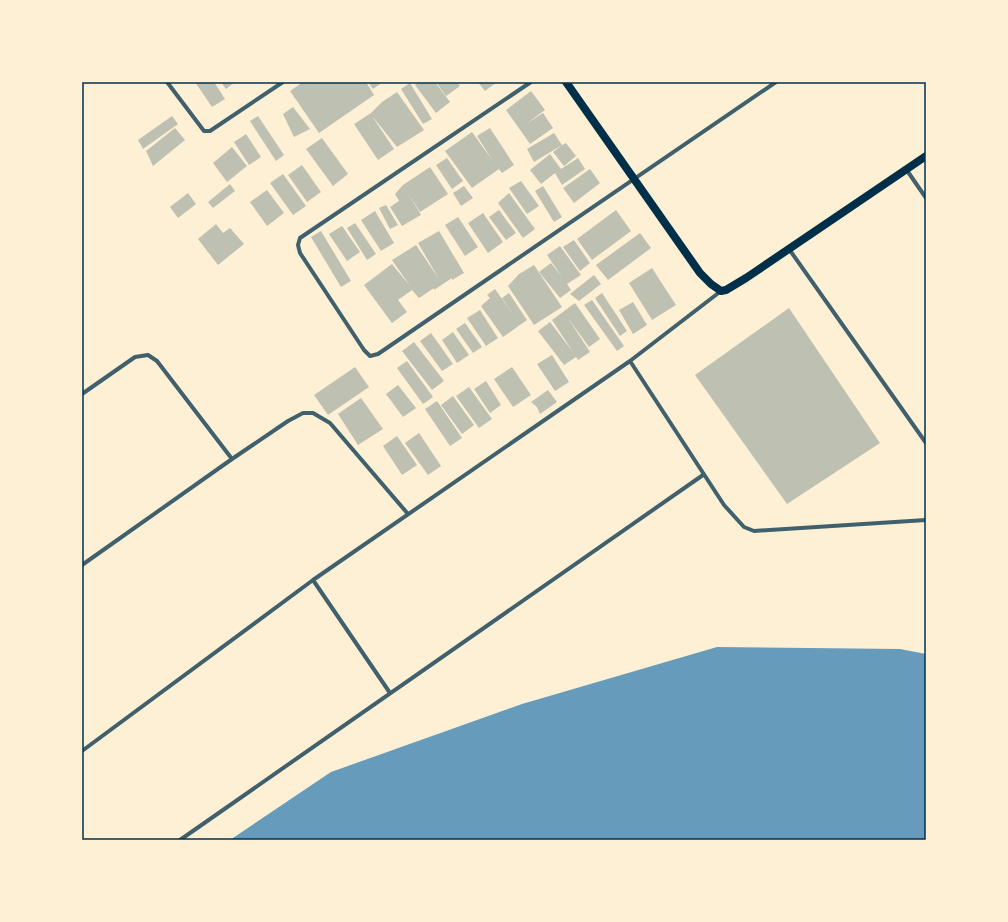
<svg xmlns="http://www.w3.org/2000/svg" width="1008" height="922" font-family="Cabin,sans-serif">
	<rect width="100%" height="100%" fill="#fdf0d5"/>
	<path fill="#669bbc" d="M717,647L900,649L926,654V840H230L331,772L522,704Z"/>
	<path fill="#bec0b2" d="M195,82H214L225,99L212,107Z
		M221,82H235L226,89Z
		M303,82H366L374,95L319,133L290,91Z
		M368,82H383L373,89Z
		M419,82H435L450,102L436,113L415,85Z
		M436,82H457L460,86L446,96Z
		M478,82H497L485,91Z
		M410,83L432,119L423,124L401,89Z
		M531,91L545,110L526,124L543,113L553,128L530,144L506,110Z
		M397,92L424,130L397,147L372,116L394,149L378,160L354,124L371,113L382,102Z
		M293,107L310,129L294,137L283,114Z
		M172,116L178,124L143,149L138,140Z
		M258,116L284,155L276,161L250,121Z
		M175,128L185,140L153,166L146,151Z
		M490,128L514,165L502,173L499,169L472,188L445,151L472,132L493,161L477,136Z
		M554,133L562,145L566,143L576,156L564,166L553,152L562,145L534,162L527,149Z
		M246,134L261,157L249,165L234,142Z
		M322,138L348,174L333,186L306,149Z
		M232,147L247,166L227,182L213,163Z
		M550,154L561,169L578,158L585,169L562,185L555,173L541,184L530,170Z
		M447,158L463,181L452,189L436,165Z
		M302,165L321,192L307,202L288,175Z
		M430,167L448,194L420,212L408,193L421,215L402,226L390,207L399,201L395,194L403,185Z
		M590,169L600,183L574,203L563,188Z
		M283,174L306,206L293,215L270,183Z
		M521,181L539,206L527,214L509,188Z
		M230,184L235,191L213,208L208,202Z
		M464,186L473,198L461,206L453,193Z
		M543,186L562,217L554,222L535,191Z
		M267,190L284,213L267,226L250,202Z
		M188,193L196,204L178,218L170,207Z
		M509,193L535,229L523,238L498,203Z
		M386,205L398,225L390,229L379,208Z
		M499,210L516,233L506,240L489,217Z
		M616,210L631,231L592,260L577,239Z
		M375,211L394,243L381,251L361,220Z
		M483,213L503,242L488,253L468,223Z
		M458,217L478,247L465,256L445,225Z
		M355,223L376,254L367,260L347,228Z
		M216,224L223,233L230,228L244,244L218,265L198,239Z
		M342,226L360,252L347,261L329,234Z
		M321,231L351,281L341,287L311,237Z
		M439,231L464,273L452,280V278L434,290V288L419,298L412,290L398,300L407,312L392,323L364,285L392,264L410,286L392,260L416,245L439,279L418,243Z
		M640,233L651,248L608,280L596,265Z
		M574,240L590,263L580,271L563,247Z
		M560,246L581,275L567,284L571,290L560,298L539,272L551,263L562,277L547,255Z
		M534,265L562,307L534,325L508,286L519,274Z
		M652,268L676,305L652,320L629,283Z
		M594,275L601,284L579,301L570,294Z
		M495,289L515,317L502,298L509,293L527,320L503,337L481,306L490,298L487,295Z
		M602,293L627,331L620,336L595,298Z
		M592,300L624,346L617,351L584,305Z
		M633,302L647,325L633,334L619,310Z
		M575,303L600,339L589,347L568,318L590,352L578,360L576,357L564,365L538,331L550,322L573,352L552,320Z
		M789,308L880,443L787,504L695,375Z
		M480,310L498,338L486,346L467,318Z
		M465,323L482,347L473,353L456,329Z
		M453,332L469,355L457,363L442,340Z
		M431,333L453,364L442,371L420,341Z
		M414,342L444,381L432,390L402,351Z
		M552,355L569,382L555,391L537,364Z
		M407,361L433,397L423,404L397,368Z
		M355,367L369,387L328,415L314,395Z
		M512,367L531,395L513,407L494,379Z
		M486,381L501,405L490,413L474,389Z
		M398,385L416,408L403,417L386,394Z
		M469,387L492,419L479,428L456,396Z
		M548,390L557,402L540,414L537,407L531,402Z
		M453,396L474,425L462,434L441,405Z
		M361,398L383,429L358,445L338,414Z
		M437,401L462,438L450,446L425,409Z
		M419,433L441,466L428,475L405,443Z
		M397,436L417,465L402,475L383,446Z"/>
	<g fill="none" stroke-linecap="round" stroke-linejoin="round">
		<path stroke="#3f606c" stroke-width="4" d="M167,82L204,131H210L283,82
			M531,82L300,238L298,245L300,253L364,350L370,356L378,354L776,82
			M906,169L926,198
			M789,249L926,443
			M630,361L724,505L744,527L754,531L926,520
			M82,394L135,357L148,355L157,361L232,459
			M82,565L232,459L288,421L303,413H313L330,423L408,514
			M313,580L390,693
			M82,751L313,580L630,361L721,291
			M180,840L703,475"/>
		<path stroke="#003049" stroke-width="8" d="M566,82L700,273L711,284L721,291L726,290L746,278L926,156"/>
	</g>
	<rect width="1008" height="922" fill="none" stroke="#fdf0d5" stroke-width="166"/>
	<rect x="83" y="83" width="842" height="756" fill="none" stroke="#003049" stroke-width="1.5"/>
</svg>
